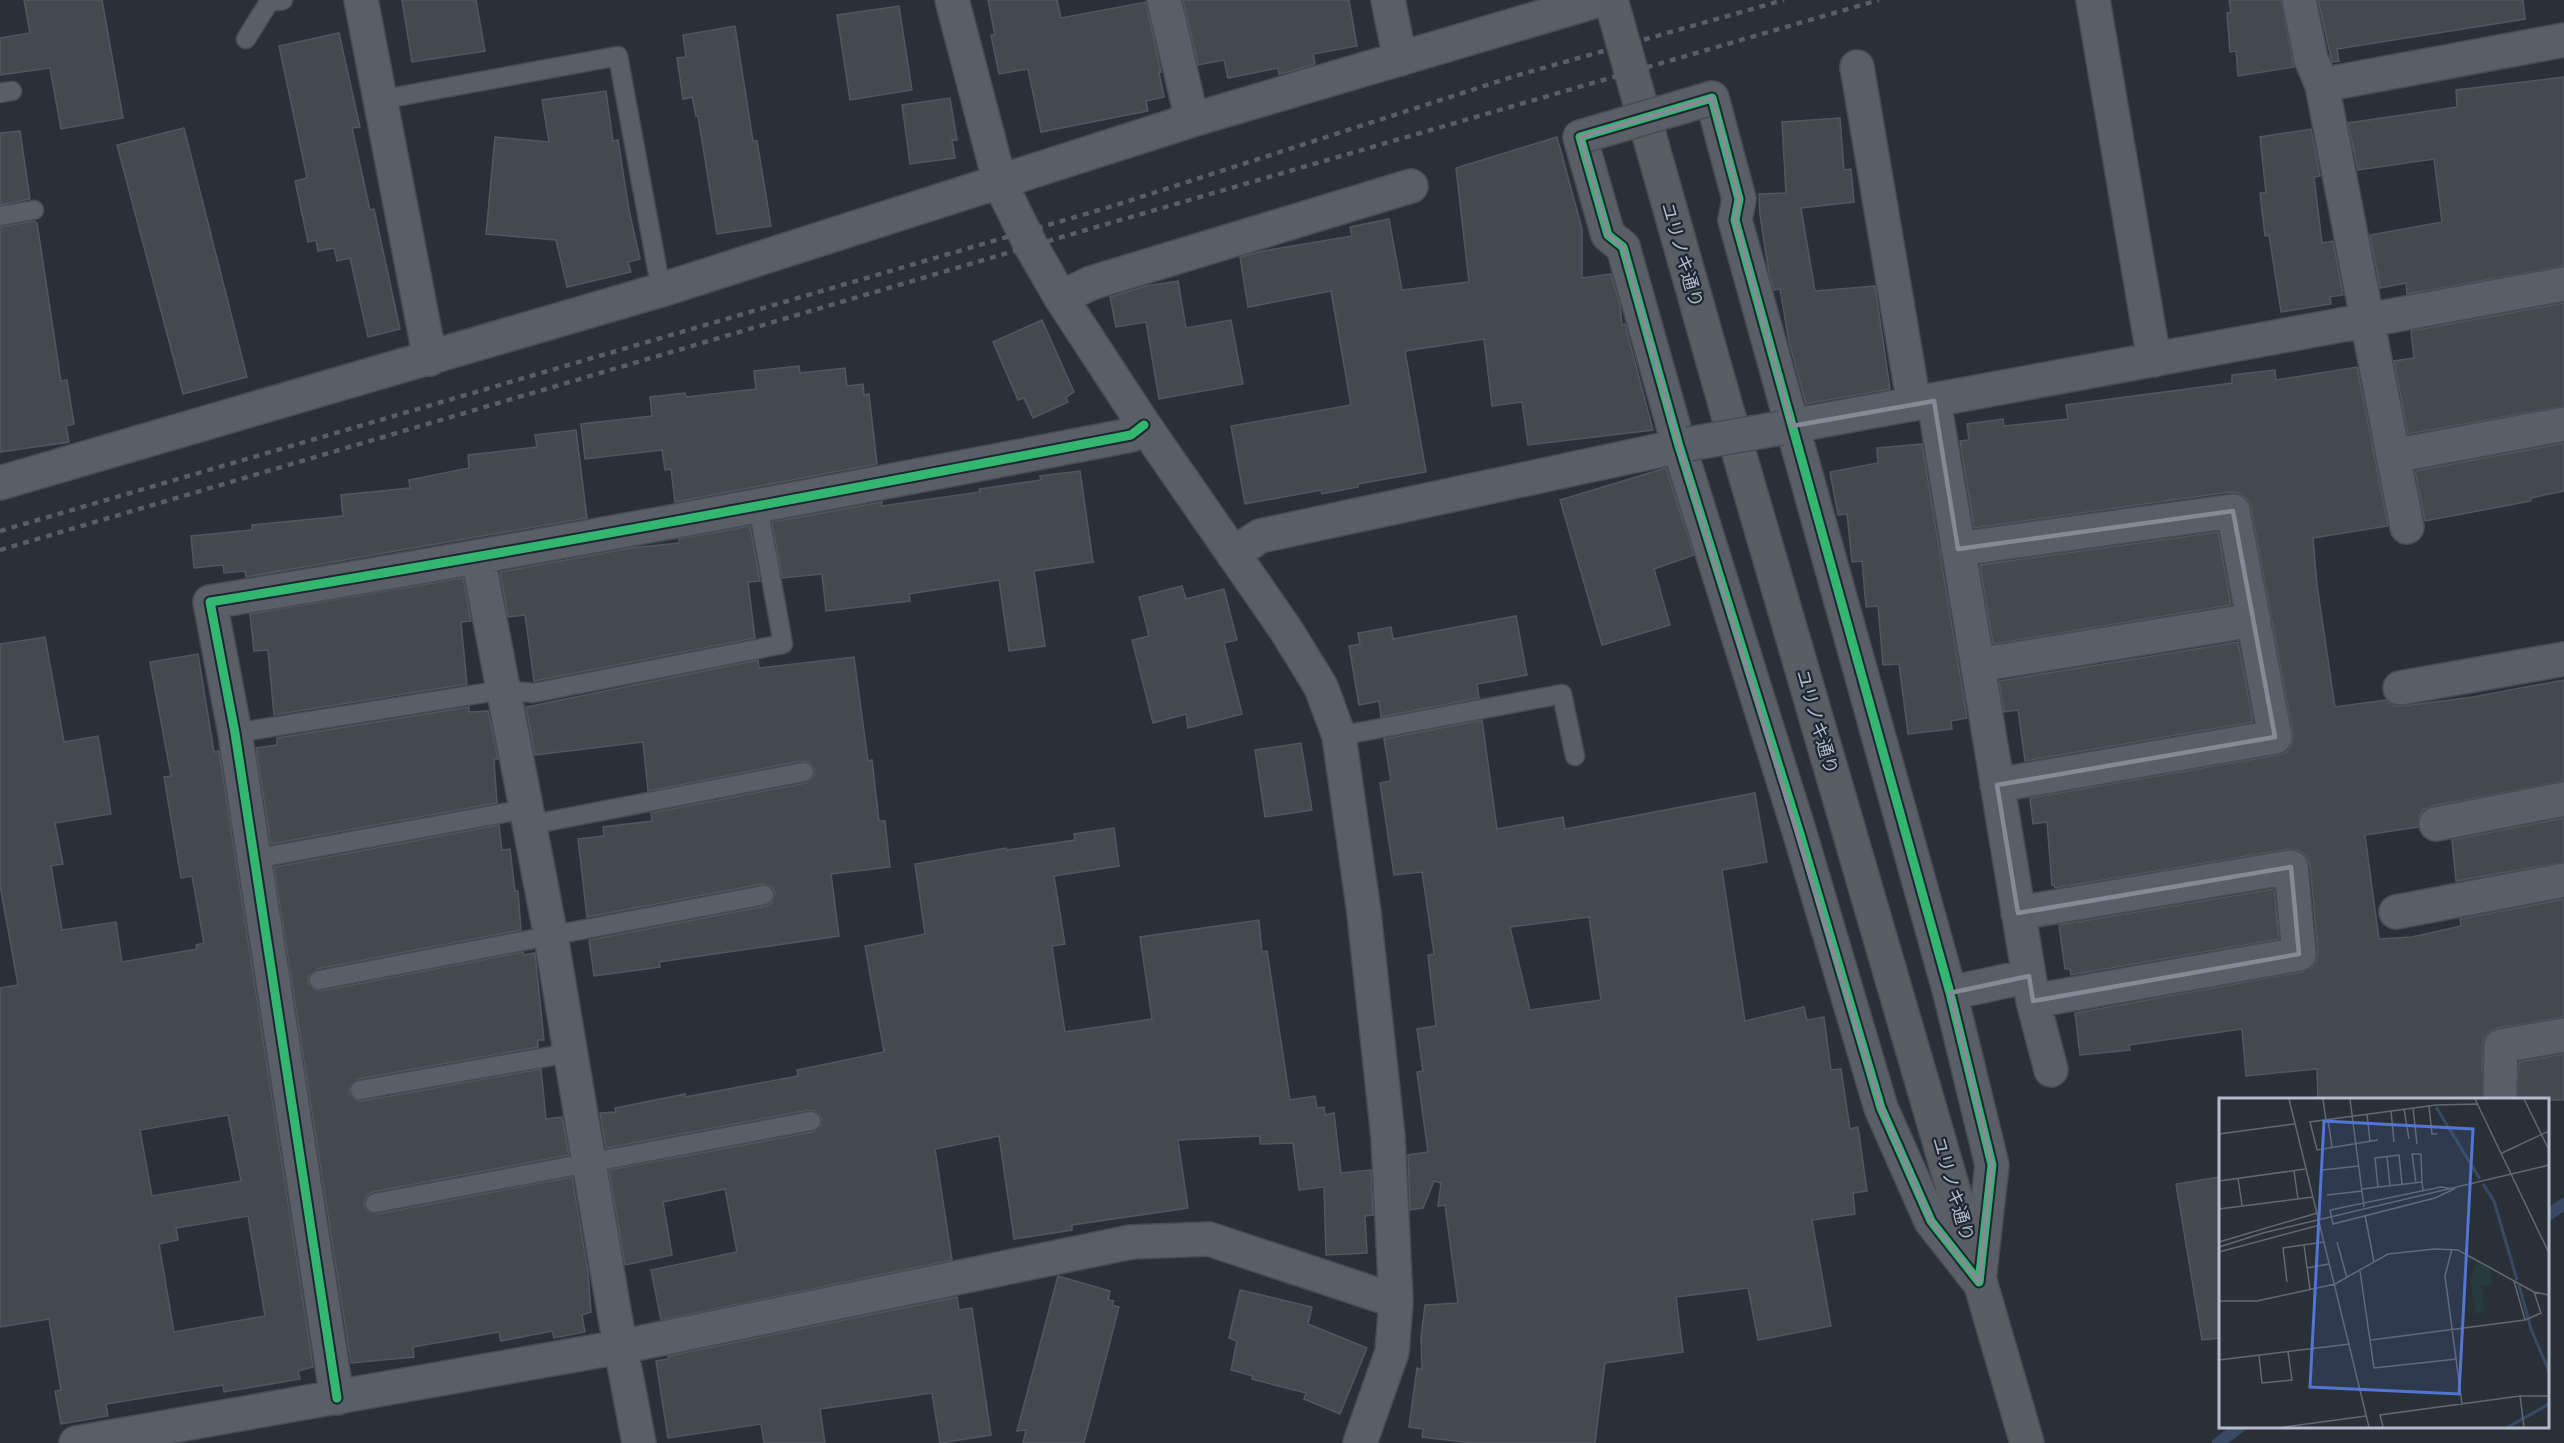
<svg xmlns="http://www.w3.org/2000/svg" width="2564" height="1443" font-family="'Titillium Web','Noto Sans JP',sans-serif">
	<rect width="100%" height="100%" fill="#2a3038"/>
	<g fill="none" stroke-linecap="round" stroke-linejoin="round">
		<path stroke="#384963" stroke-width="12" d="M2548,1215L2564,1204
			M2218,1443L2241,1426"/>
	</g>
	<path fill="#444950" stroke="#52575f" stroke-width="1.5" fill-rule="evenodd" d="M24,0H102L123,118L61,129L50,68L0,75V38L30,33Z
		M402,0H476L485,51L412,62Z
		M988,0H1057L1061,18L1146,2L1161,72H1159L1164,97L1146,101L1148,111L1041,132L1028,69L999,74L991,35H995Z
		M1183,0H1349L1357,46L1313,54L1315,64L1288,72L1279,74L1278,68L1228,78L1224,60L1198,65Z
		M2229,0H2281L2294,67L2238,76L2236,51L2230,52L2227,13L2231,12Z
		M2318,0H2523L2525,19L2337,49L2339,61L2332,62Z
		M899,6L912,90L850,100L837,15Z
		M735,26L753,141H757L771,226L717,234L698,116H696L692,97L683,99L677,58L686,57L683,35Z
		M339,33L360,127L352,128L370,210L374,209L400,329L368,337L350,258L337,261L334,248L318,251L316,240L308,242L295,181L307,178L279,46Z
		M2564,77V266L2407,294L2406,283L2380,288L2370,235L2442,222L2434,159L2358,170L2348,123L2457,107L2456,90Z
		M606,91L613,141L618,140L629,210L640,259L628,262L631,272L567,287L556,240L486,234L495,137L549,142L542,100Z
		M950,98L957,140H952L955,158L910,164L902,105Z
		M1840,118L1844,170L1851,169L1854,202L1801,208L1815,291L1875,286L1890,389L1806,404L1789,342L1780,289L1774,290L1769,273L1760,215L1759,194L1786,193L1782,122Z
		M184,128L247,377L183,394L117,145Z
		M2311,129L2320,176L2314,177L2322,243L2333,241L2343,295L2330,297L2331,304L2281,312L2269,235L2265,236L2260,193H2266L2260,137Z
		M20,131L30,199L0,205V133Z
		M1557,137L1582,229V278L1611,274L1620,305L1622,325L1625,324L1653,430L1528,445L1522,402L1492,406L1484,339L1405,351L1426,472L1358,484V487L1322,494L1321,490L1245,504L1231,426L1351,405L1331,291L1248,307L1240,257L1263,251L1352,236L1350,227L1389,219L1402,290L1469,282L1456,168Z
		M34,221L37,223L61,381L67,380L74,424L66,426L69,442L0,452V227Z
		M1178,281L1186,328L1231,320L1243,384L1159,399L1146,322L1116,327L1110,297L1146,286Z
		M2564,303V406L2408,434L2394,361L2414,358L2411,331Z
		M1042,320L1074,392L1066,397L1068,402L1033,418L1024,398L1018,400L993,342Z
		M799,366L800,373L845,368L847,386L863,384L864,395L869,394L877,464L675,502L671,469L665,470L662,450L585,459L581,424L652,416L650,397L685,393L686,397L756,389L754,371Z
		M2357,367L2388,526L2313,538L2317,585L2335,707L2386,700L2394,706H2403L2473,697L2564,680V781L2432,806L2423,810L2419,817L2418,827L2365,835L2379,939L2412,937L2461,926L2460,919L2564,899V1017L2498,1028L2490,1031L2484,1038L2482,1046L2483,1100H2318L2317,1069L2246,1076L2242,1029L2129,1045L2130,1050L2080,1055L2075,1013L2302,972L2311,968L2316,961L2318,952L2310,865L2306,856L2299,850L2288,849L2055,888L2054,885H2052L2047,822L2033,824L2030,798L2278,755L2287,752L2292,744L2293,734L2251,508L2247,499L2239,493L2230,492L1974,528L1960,441L1969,440L1967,424L2003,419L2004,426L2068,419L2066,405L2232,383V375L2275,370L2276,380Z
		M576,430L587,518L246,577L245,571L224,573L223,565L194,568L191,536L252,530V525L343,516L341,495L410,488L409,480L469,468L468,455L537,447L535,435Z
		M2564,443V491L2531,498V501L2425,521L2415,471Z
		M1922,444L1967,718L1951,721L1952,729L1908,734L1899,664L1883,665L1878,606L1866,607L1862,561L1852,562L1847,514L1838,515L1830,472L1878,463L1877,448Z
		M1666,468L1694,555L1654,569L1670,625L1602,645L1560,500Z
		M1080,471L1093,562L1034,571L1045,646L1009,651L999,580L909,594L910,601L826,611L822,574L782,578L772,522L882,502V506L980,492L979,489L1041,480L1040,476Z
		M750,526L760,581L748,582L755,638L534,681L525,615L508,617L500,572L631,548L679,543V539Z
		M2218,532L2231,605L1993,644L1980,565Z
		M463,578L471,621L461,622L467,684L274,715L268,650L254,651L250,614Z
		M1182,586L1186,599L1224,589L1237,640L1224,643L1242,714L1188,728L1186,714L1153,723L1132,640L1149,636L1139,597Z
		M1516,616L1527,675L1477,684L1479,698L1381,717L1379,701L1359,705L1349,646L1360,644L1358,633L1391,627L1393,639Z
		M45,637L64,742L98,736L111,814L55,823L63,864L51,866L62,930L116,922L122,962L197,949L196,945L204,943L192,876L181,878L164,777L171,776L150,662L198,654L214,752L219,751L313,1367L298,1371L300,1379L224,1392L223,1385L106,1404L108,1416L61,1424L55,1391L61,1390L49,1319L0,1327V988L18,985L0,885V644ZM228,1115L241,1181L152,1196L140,1130ZM248,1216L265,1316L174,1332L159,1244L178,1240L176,1228Z
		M2238,642L2253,722L2025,761L2018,710L2004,712L1999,681Z
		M854,657L868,761L872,760L879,821H885L890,867L831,874L839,936L659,962L660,967L594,976L589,940L766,906L772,903L775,893L772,887L762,884L587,917L578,839L604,836L603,827L652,821L651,813L806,783L814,776L815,769L808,762L802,761L648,791L643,742L535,755L526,707L758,660L759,668Z
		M469,707V712L488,711L498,759L494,760L497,803L271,844L256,748L277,745V738Z
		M1482,720L1497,829L1563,817L1565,829L1755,793L1767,862L1722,870L1745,1021L1804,1007L1807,1020L1824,1017L1831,1070L1841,1069L1850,1129L1858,1127L1867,1191L1853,1193L1855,1214L1812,1220L1831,1326L1758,1340L1748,1288L1676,1297L1683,1352L1605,1363L1595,1443H1472L1422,1437L1423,1429L1409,1427L1417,1368L1422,1370L1421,1338L1425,1305L1458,1303L1445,1205L1438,1206L1441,1183L1434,1181L1423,1208L1410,1210L1408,1155L1428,1152L1417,1072L1423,1071L1417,1029L1436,1026L1428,955L1434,954L1422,872L1394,875L1380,783L1391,781L1384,739ZM1589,917L1601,1000L1530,1010L1510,927Z
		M1301,743L1312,810L1265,817L1255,750Z
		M2564,818V862L2456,881L2452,840Z
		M499,825L502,850L510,849L515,891H518L521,930L317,969L309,976L308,983L315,990L321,991L523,952L524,955L535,953L544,1040H538V1047L358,1079L350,1086L349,1093L356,1100L362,1101L541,1069L546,1119L562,1117L569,1155L373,1192L367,1195L364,1204L367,1211L377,1214L572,1177L588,1272L591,1312L582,1315L585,1332L554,1338L552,1331L501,1341L499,1332L413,1347L414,1357L351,1363L274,867Z
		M1114,828L1119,866L1054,876L1065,944L1052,946L1065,1032L1152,1019L1140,937L1259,920L1262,952L1267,951L1290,1100L1315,1096L1317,1108L1324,1107L1325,1115L1334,1113L1341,1173L1371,1170L1373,1215L1365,1216L1367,1253L1326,1255L1324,1187L1299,1190L1293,1143L1260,1144V1136L1178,1140L1188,1208L1072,1225V1230L1014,1239L999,1136L935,1149L952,1260L661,1320L651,1270L737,1252L725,1189L663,1202L672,1255L625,1265L609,1170L813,1132L821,1125L822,1118L815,1111L809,1110L606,1148L600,1113L616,1112L615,1108L685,1094V1097L798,1076L797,1070L884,1052L865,946L925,934L915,864L1006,848L1007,850L1075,840L1074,834Z
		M2274,889L2279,939L2071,975L2070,969H2065L2059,925Z
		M2564,1054V1100H2517L2519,1062Z
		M2220,1177V1338L2202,1340L2176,1184Z
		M1058,1276L1110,1291L1108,1300L1114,1301L1112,1305L1119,1307L1084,1443H1023L1026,1430L1017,1431Z
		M1240,1290L1312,1307L1308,1324L1367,1348L1340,1414L1304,1399L1306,1393L1252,1379L1253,1376L1231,1370L1237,1341L1229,1338Z
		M957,1297L959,1310L972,1308L991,1435L940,1443L932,1393L820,1409L825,1443H764L761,1424L668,1438L656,1361L669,1359L668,1356Z"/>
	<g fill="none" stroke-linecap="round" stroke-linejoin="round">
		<defs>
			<path id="lane" d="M246,39L269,2L283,0
				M0,93L12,91
				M379,100L618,56L661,290
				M0,216L34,210
				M235,733L503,690L533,693L783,644L758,506
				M1339,736L1562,694L1575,756
				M529,825L804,772
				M254,859L526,809
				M319,980L764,895
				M360,1090L569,1053
				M375,1203L811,1121"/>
			<path id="street" d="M361,0L430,359
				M952,0L1000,183L1031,246L1061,298L1144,425L1286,630L1321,687L1339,736L1364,913L1388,1137L1396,1301L1392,1352L1360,1443
				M1164,0L1192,120
				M1388,0L1400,59
				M2093,0L2154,360
				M2299,0L2311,59L2322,85L2407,527
				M1857,67L1914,404
				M2322,85L2564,40
				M1712,98L1739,199L1735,220L1950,993L1992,1165L1979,1280
				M1580,137L1608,235L1623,247L1679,446L1800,834L1881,1108L1931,1221L1979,1282
				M1061,298L1091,283L1411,186
				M1934,401L2029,976L1950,993
				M1781,428L2564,284
				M2393,456L2564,424
				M0,483L661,290L1192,120L1599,0
				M1958,549L2233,511L2275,737L1997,785
				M1233,554L1260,536L1689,444
				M478,558L551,937L615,1317L639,1443
				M1978,665L2254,620
				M2400,688L2564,659
				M2436,824L2564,799
				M2396,912L2564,880
				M2018,913L2291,867L2299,954L2033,1001L2029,976
				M2033,1001L2051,1070
				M2500,1094L2501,1046L2564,1035
				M337,1398L235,733L210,602C518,552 824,494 1131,435L1144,425
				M76,1443L620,1347L1131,1242L1209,1239L1396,1301"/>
			<path id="secondary" d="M1611,0L1737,446L2027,1443"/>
		</defs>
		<use href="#lane" stroke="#484c53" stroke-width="21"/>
		<use href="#street" stroke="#484c53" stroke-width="36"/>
		<use href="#secondary" stroke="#484c53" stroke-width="36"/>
		<use href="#lane" stroke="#5a5e66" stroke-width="18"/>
		<use href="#street" stroke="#5a5e66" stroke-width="33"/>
		<use href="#secondary" stroke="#595d64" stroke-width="33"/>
		<path stroke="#595d64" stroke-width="4.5" stroke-dasharray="6 6" stroke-linecap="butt" d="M0,531L1113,206L1515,76L1784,0
			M0,550L1031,246L1879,0"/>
		<defs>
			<path id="street-bridge" d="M1580,137L1712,98
				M1689,444L1781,428"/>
		</defs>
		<use href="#street-bridge" stroke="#484c53" stroke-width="36" stroke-linecap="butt"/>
		<use href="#street-bridge" stroke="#5a5e66" stroke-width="33"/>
		<defs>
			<path id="cycleway" d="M1712,98L1739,199L1735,220L1950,993L1992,1165L1979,1282L1931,1221L1881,1108L1800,834L1679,446L1623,247L1608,235L1580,137Z
				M337,1398L235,733L210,602C518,552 824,494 1131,435L1144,425"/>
		</defs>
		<use href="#cycleway" stroke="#1d2633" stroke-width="13"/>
		<use href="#cycleway" stroke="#33b770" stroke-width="9"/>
	</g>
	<path fill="none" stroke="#848b96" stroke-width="4.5" stroke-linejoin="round" d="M1712,98L1739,199L1735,220L1792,426L1934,401L1958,549L2233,511L2275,737L1997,785L2018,913L2291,867L2299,954L2033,1001L2029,976L1950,993L1992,1165L1979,1282L1931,1221L1881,1108L1679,446L1623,247L1608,235L1580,137Z"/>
	<g text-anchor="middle" stroke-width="4.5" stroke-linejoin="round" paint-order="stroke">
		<g font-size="18" fill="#b4bcc9" stroke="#1d2633">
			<text transform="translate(1682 255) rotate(74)" y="6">ユリノキ通り</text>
			<text transform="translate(1817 722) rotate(74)" y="6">ユリノキ通り</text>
			<text transform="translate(1953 1189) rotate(74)" y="6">ユリノキ通り</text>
		</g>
	</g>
	<g transform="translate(2219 1098)">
		<rect width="330" height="330" fill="#2a3038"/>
		<path d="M258,164L271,171L273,187L262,188L266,215H256L251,181Z" fill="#273a3e"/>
		<path fill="none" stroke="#384963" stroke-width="3" d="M217,9L261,81M264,86L275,103L298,182M300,187L312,231L330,273M289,329L330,306"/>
		<path fill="none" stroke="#616872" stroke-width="1.5" d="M70,1L150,329M104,1L107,22M131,1L145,109M256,1L330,155M305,1L330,52M210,8L213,36H218M194,10L198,46M185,11L190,41M172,13L175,44M148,16L151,44M109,22L113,49M0,36L75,26M159,42L98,52L91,24L217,7L259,6M283,55L330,33M168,59L171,88M103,72L140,68M75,73L79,101M19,80L23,107M0,83L86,71M197,85L193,56H202L203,84M159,89L156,60L180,57L183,86M222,89L235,91L216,100L114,126L111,112ZM143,91L203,84L204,92M108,97L143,93M0,111L94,99M146,117L155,164M0,144L98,115M118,144L128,180M85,147L91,191M0,149L44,135L330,67M233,151L226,178L243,306M0,154L101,127M88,170L110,166M141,173L155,270L238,261M295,183L306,222M68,184L64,150L105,144M0,203H38L116,186L169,156L216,151L239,152L315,194L330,197M152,242L306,222L322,215L315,194M40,258L43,285L73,282L69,254M0,262L131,246M301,298L305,329M65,329L147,318M164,329L161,317L301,298H330"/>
		<path fill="#5274d3" fill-opacity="0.15" stroke="#5274d3" stroke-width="3" d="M105,23L254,31L240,296L91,289Z"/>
		<rect width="330" height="330" fill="none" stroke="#b4bcc9" stroke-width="3"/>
	</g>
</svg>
